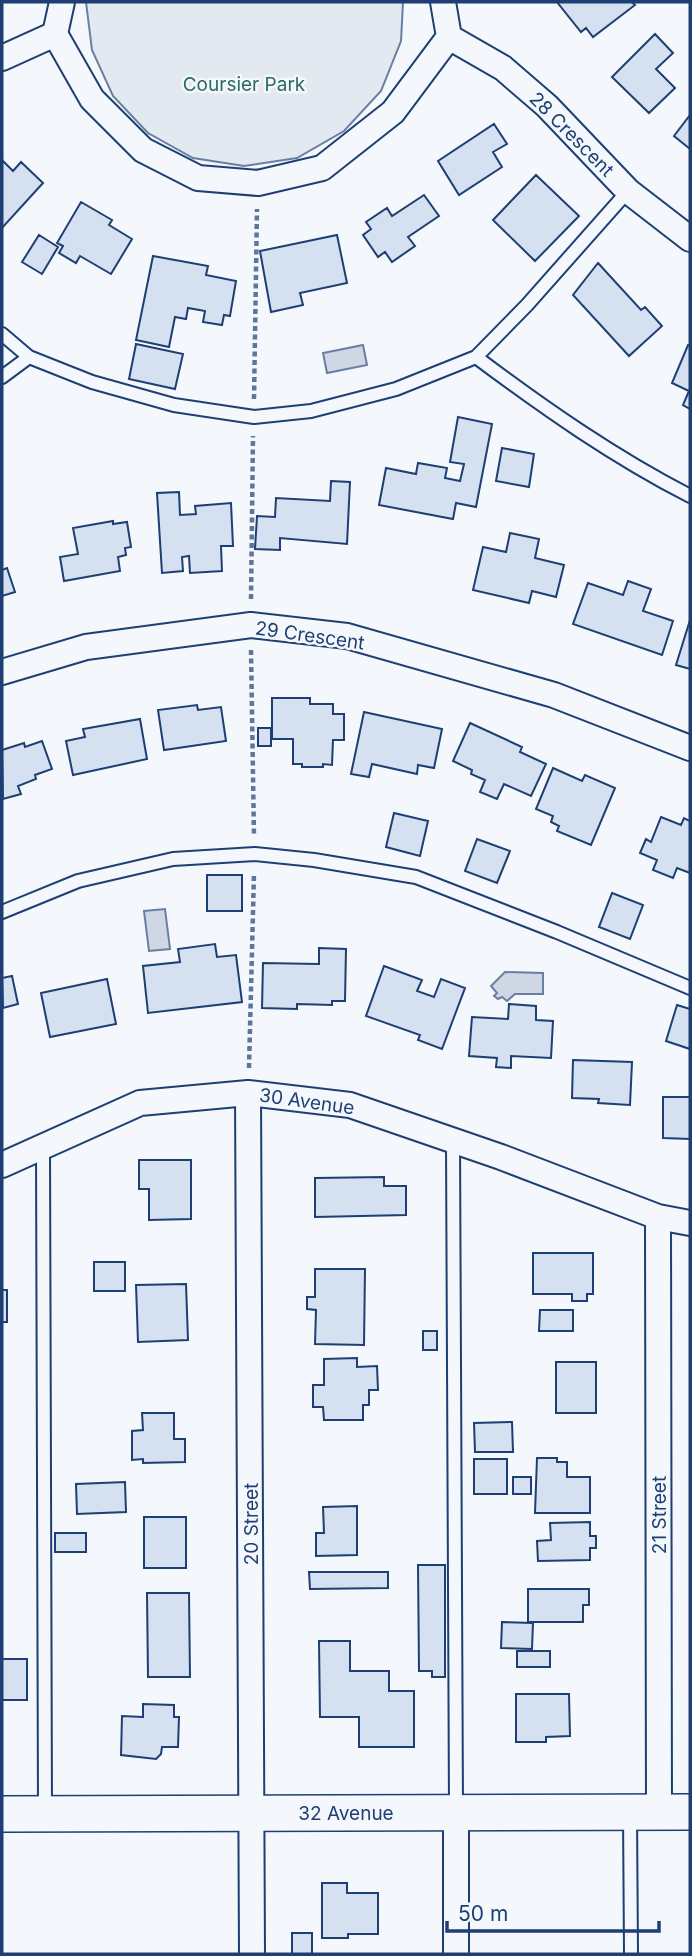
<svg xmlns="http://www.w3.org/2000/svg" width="692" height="1956" font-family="Inter,sans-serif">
	<rect width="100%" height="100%" fill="#f4f7fb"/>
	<path fill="#e3e9f0" stroke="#687fa3" stroke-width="2" d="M86,2H403L401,41L381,91L344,131L297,158L244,166L193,158L148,133L113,96L92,50Z"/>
	<path fill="#cfd7e4" stroke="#687fa3" stroke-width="2" d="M363,345L367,365L327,373L323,353Z
		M165,909L170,949L149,951L144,911Z
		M505,972L543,973V994H515L507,1001L502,997L498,999L494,996L497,993L491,986Z"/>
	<path fill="#d5e0f0" stroke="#1d3f73" stroke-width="2" d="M557,2H632L635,5L593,37L586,28L581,32Z
		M655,34L673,53L656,69L675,88L649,113L612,77Z
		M690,115V149L674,136Z
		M494,124L507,144L493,152L502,167L459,195L438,161Z
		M2,160L13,171L21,162L43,183L2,228Z
		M536,175L579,216L535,261L493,220Z
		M424,195L439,216L408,237L415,246L392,262L385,252L378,257L363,235L371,229L366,222L387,208L392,216Z
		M81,202L112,220L109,225L132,239L111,274L80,256L76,263L59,253L63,246L57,243Z
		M39,235L58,247L42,274L22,262Z
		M337,235L347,283L300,293L303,305L271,312L260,251Z
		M153,256L208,266L206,275L236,281L230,316L224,315L222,325L203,322L205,311L188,308L186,319L175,317L169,347L136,340Z
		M598,263L641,310L645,307L662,326L629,356L573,295Z
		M136,344L183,354L175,389L129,379Z
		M688,345L690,346V409L683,405L689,391L672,383Z
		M458,417L492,424L476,507L456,503L453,519L379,505L386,468L416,474L418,463L447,468L445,478L460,481L464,464L450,462Z
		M502,448L534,454L529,487L496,481Z
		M331,481L350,482L347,544L280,538V550L255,549L257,516L275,517L276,498L330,501Z
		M179,492L180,515L196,514L195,506L231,503L233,546H221L222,571L190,573L189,556L182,557L183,571L162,573L157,493Z
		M113,521V524L127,522L131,547L125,548L126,555L118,557L120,571L64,581L60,557L78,554L73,528Z
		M510,533L539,539L535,558L564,565L556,597L532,591L529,603L473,590L483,547L506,552Z
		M7,568L15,592L2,596V570Z
		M628,581L651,589L643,611L673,621L662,655L573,624L588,583L623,595Z
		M690,620V669L676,665Z
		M272,698H310V704H333V714H344V740H333L332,765L323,764V767H302V764H293V739H272Z
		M197,705L198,710L221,707L226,741L164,750L158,710Z
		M364,712L442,729L434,768L418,765L417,774L372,764L369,777L351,774Z
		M140,719L147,759L73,775L66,741L85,737L83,729Z
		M470,723L522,747L520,752L546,764L531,796L504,784L497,799L480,792L485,780L471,774L472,770L453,761Z
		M258,728H271V746H258Z
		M42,741L52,769L35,775L36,779L18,786L21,794L3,799L2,750L24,743L25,747Z
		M553,768L582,781L585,775L615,788L591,845L557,831L559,826L551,822L553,816L536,809Z
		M394,813L428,821L420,856L386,847Z
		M661,817L681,825L684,818L690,821V873L677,868L673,878L653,870L657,860L640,853L646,839L651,842Z
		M477,839L510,851L497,883L465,871Z
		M207,875H242V911H207Z
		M612,893L643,905L630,939L599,927Z
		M215,944L217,957L236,955L242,1002L148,1013L143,966L180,962L178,949Z
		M319,948L346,949L345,1001H332V1005L297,1004V1009L262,1008L263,963L319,964Z
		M384,966L422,980L417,991L434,997L441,979L465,988L442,1049L418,1040L420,1035L366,1016Z
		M12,976L18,1004L3,1008L2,978Z
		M107,979L116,1024L50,1037L41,993Z
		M509,1004L536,1006V1020L553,1021L551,1058L511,1056V1068L496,1067L497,1058L469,1056L472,1017L508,1019Z
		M677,1005L690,1009V1049L666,1041Z
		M573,1060L632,1062L630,1105L598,1103L599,1099L572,1098Z
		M663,1097H690V1139L663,1138Z
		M139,1160H191V1219L149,1220V1189H139Z
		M384,1177V1186H406V1215L315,1217V1178Z
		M533,1253H593V1294H587V1301H572V1294H533Z
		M94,1262H125V1291H94Z
		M315,1269H365L364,1345L315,1344L316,1310L307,1309V1297H315Z
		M186,1284L188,1340L138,1342L136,1285Z
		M2,1290H7V1322H2Z
		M540,1310H573V1331H539Z
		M423,1331H437V1350H423Z
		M357,1358V1367L377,1366L378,1390H369V1405H363V1420H324L323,1407H313V1385H324V1359Z
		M556,1362H596V1413H556Z
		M142,1413H174V1439H185V1462L143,1463V1459L132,1460V1431L143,1430Z
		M512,1422L513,1452H475L474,1423Z
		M537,1458H557V1462H567V1477H590V1513H535Z
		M474,1459H507V1494H474Z
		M513,1477H531V1494H513Z
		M125,1482L126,1512L77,1514L76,1484Z
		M357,1506V1555L316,1556V1533H324L323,1507Z
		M144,1517H186V1568H144Z
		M590,1522V1536H596V1548H590V1560L538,1561L537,1541L551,1540L550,1523Z
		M55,1533H86V1552H55Z
		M418,1565H445V1677H432V1671H419Z
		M309,1572H388V1588L310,1589Z
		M528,1589H589V1605H583V1622H528Z
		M147,1593H189L190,1677H148Z
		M502,1622L533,1623L532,1649L501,1648Z
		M319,1641H350V1671H389V1691H414V1747H359V1717H320Z
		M517,1651H550V1667H517Z
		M2,1659H27V1700H2Z
		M516,1694H569L570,1736L546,1737V1742H516Z
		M143,1704L174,1705V1717H179L178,1747H162L161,1754L156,1759L121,1755L122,1716L143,1717Z
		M322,1883H347V1893H378V1934H348V1938H322Z
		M292,1933H312V1954H292Z"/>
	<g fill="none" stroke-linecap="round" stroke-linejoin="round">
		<defs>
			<path id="lane" d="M2,334L29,357L92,382L174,405L254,417L311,411L396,389L476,357L527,305L628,191
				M476,357C544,408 614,457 690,496
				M2,377L29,357
				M2,912L78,881L173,859L255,854L314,860L416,877L557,932L690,988
				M453,1141L456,1809
				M43,1146L45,1811
				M630,1813L631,1954"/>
			<path id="street" d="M62,2L55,34L92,99L143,150L198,178L258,183L322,168L393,112L449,37L443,2
				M449,37L503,68L547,106L628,191L690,239
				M2,58L55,34
				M2,672L86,647L251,625L347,636L554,695L690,748
				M248,1093L252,1954
				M2,1165L140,1103L248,1093L350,1105L501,1157L658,1217L690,1223
				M658,1217L659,1812
				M456,1954V1813"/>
			<path id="secondary" d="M2,1814L690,1812"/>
		</defs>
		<use href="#lane" stroke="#1d3f73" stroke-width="16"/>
		<use href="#street" stroke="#1d3f73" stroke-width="28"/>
		<use href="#secondary" stroke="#1d3f73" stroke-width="38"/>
		<path stroke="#5e769c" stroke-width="4.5" stroke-dasharray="5 3.5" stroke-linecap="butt" d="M254,399L257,209
			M251,599L253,436
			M251,650L254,837
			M249,1068L254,873"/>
		<use href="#lane" stroke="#f4f7fb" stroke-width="12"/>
		<use href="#street" stroke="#f4f7fb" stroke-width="24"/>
		<use href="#secondary" stroke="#f4f7fb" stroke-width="35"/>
	</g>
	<g text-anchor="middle" stroke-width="5" stroke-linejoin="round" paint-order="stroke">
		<g font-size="19" fill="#2c6c60" stroke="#f4f7fb">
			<text x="244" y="91">Coursier Park</text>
		</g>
		<g font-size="19" fill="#1d3f73" stroke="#f4f7fb">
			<text transform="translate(572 134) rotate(45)" y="7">28 Crescent</text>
			<text transform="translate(310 635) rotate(8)" y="7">29 Crescent</text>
			<text transform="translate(307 1101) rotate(8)" y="7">30 Avenue</text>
			<text transform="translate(659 1515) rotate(-90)" y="7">21 Street</text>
			<text transform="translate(251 1524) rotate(-90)" y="7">20 Street</text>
			<text x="346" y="1820">32 Avenue</text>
		</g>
	</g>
	<rect width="692" height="1956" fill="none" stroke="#1d3f73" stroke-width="7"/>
	<path d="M447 1921v10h212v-10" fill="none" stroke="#1d3f73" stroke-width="3.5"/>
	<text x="458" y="1921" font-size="21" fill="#1d3f73" stroke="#f4f7fb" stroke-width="5" paint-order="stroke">50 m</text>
</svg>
